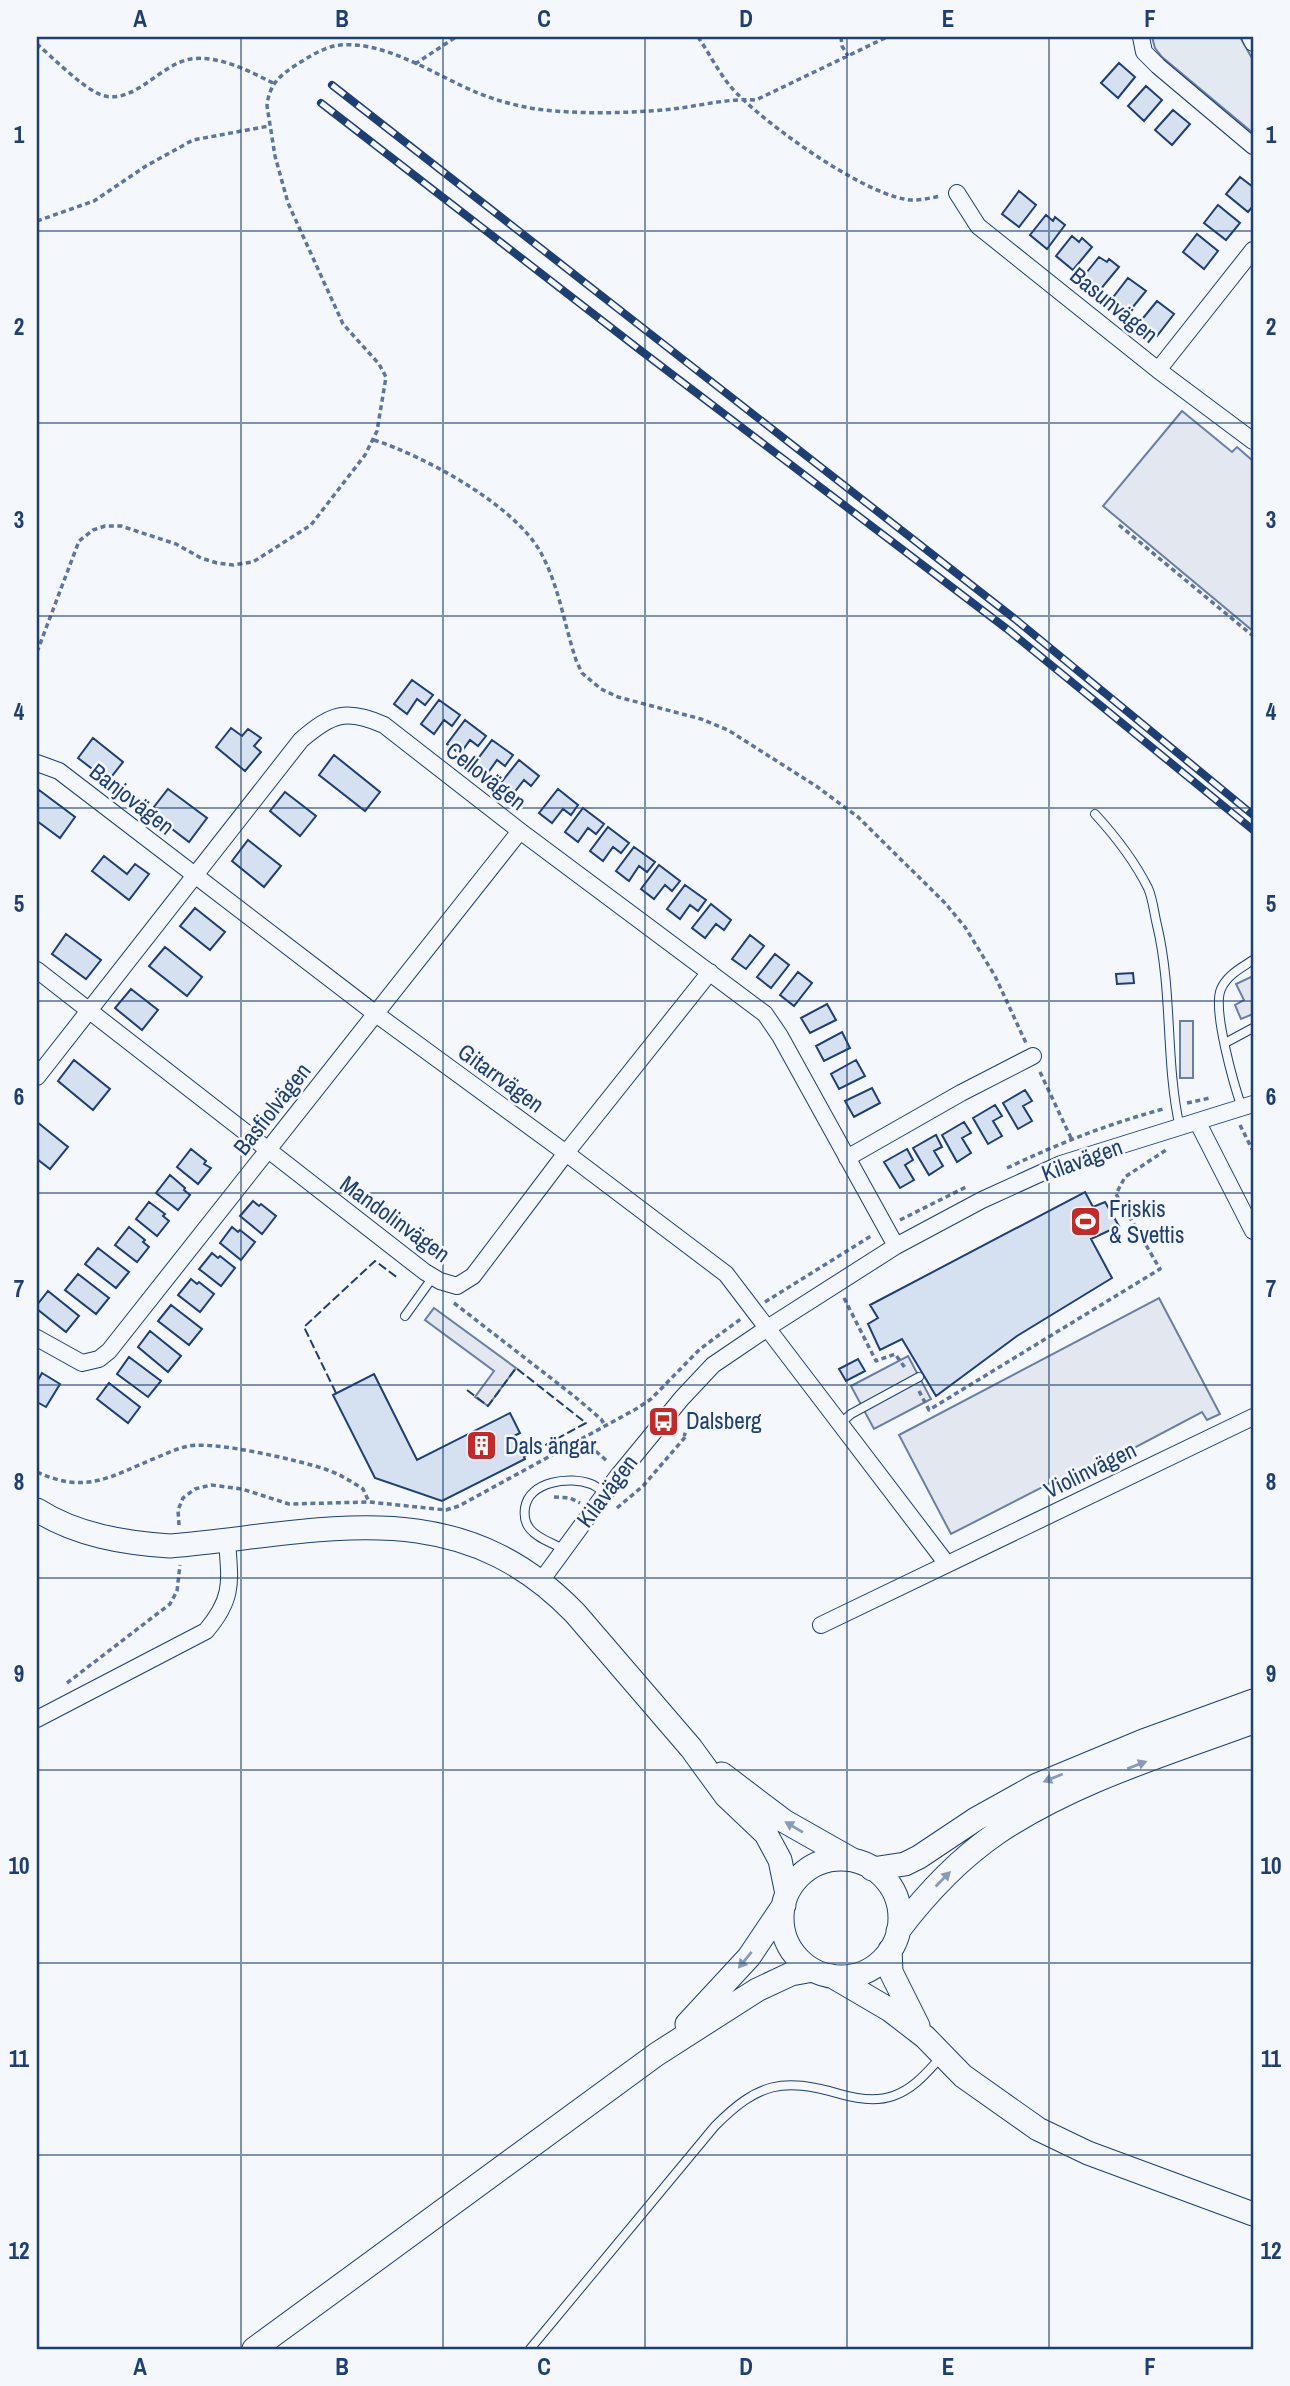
<svg xmlns="http://www.w3.org/2000/svg" width="1290" height="2386" font-family="'Archivo Narrow',sans-serif">
	<rect width="100%" height="100%" fill="#f4f7fb"/>
	<path fill="#e3e9f0" stroke="#687fa3" stroke-width="2" d="M1152,37H1240L1253,60V133L1162,57L1155,48Z"/>
	<path fill="#e3e8f0" stroke="#687fa3" stroke-width="2" d="M1182,411L1232,452L1237,447L1253,461V631L1103,506Z
		M1253,976V1014L1241,1019L1235,1005L1244,1000L1236,984Z
		M1180,1021H1193V1078H1180Z
		M1159,1298L1220,1414L1207,1420L1202,1412L1062,1486L1058,1479L951,1534L899,1435Z
		M434,1308L516,1368L488,1406L475,1397L494,1371L425,1320Z
		M908,1356L931,1399L874,1429L851,1386Z"/>
	<path fill="#d5e0f0" stroke="#1d3f73" stroke-width="2" d="M1119,63L1135,77L1118,98L1101,83Z
		M1146,86L1162,100L1144,121L1128,106Z
		M1173,110L1190,124L1172,145L1155,130Z
		M1240,177L1253,187V206L1248,212L1226,194Z
		M1019,191L1036,205L1019,227L1002,214Z
		M1218,205L1240,223L1226,240L1204,223Z
		M1046,215L1053,221L1055,217L1065,225L1047,249L1030,235Z
		M1197,234L1218,251L1204,269L1183,252Z
		M1072,236L1079,242L1082,238L1092,247L1073,270L1056,256Z
		M1099,257L1107,262L1109,259L1119,267L1100,290L1083,277Z
		M1128,278L1146,291L1128,313L1111,300Z
		M1157,301L1174,314L1157,336L1139,323Z
		M412,680L433,695L425,705L417,699L407,714L394,704Z
		M439,700L460,715L452,726L444,720L434,734L421,724Z
		M465,720L486,736L478,746L470,740L460,754L447,744Z
		M231,728L242,736L248,729L261,738L254,746L261,752L245,771L216,747Z
		M93,738L123,762L108,781L78,758Z
		M492,740L513,755L505,766L497,760L487,774L474,764Z
		M334,755L380,792L365,811L319,775Z
		M519,760L539,776L531,786L524,780L513,794L500,784Z
		M168,789L207,818L189,842L150,812Z
		M558,789L578,805L571,815L563,809L552,823L539,813Z
		M39,790L75,817L60,838L37,821V793Z
		M285,792L316,816L300,836L270,811Z
		M583,808L604,824L596,834L588,828L578,842L565,832Z
		M608,827L629,843L621,853L613,847L603,861L590,851Z
		M248,840L281,866L264,887L232,861Z
		M634,847L655,862L647,872L639,866L629,881L616,871Z
		M104,856L127,874L135,864L149,874L129,900L92,871Z
		M659,865L680,881L672,891L665,885L654,899L641,889Z
		M685,885L706,900L698,911L690,905L680,919L667,909Z
		M711,904L731,920L724,930L716,924L705,938L692,928Z
		M195,908L225,932L210,950L180,926Z
		M66,934L101,960L86,979L52,954Z
		M750,935L764,946L746,969L732,959Z
		M165,947L202,977L187,996L149,966Z
		M775,954L789,965L771,988L757,977Z
		M798,972L812,983L794,1006L780,995Z
		M1133,973L1134,983L1117,984L1116,974Z
		M131,989L158,1010L142,1030L115,1008Z
		M827,1004L836,1020L810,1033L801,1018Z
		M842,1032L850,1048L824,1061L816,1046Z
		M74,1060L110,1089L93,1110L58,1081Z
		M856,1060L865,1076L839,1089L831,1074Z
		M872,1088L880,1103L854,1117L845,1101Z
		M1025,1090L1032,1101L1023,1106L1032,1121L1018,1129L1003,1103Z
		M995,1105L1002,1116L993,1121L1002,1136L988,1144L973,1118Z
		M37,1122L68,1147L50,1169L37,1159Z
		M964,1122L971,1133L962,1138L971,1153L957,1162L942,1135Z
		M936,1135L942,1147L934,1151L943,1166L929,1175L913,1148Z
		M191,1149L206,1161L204,1164L211,1168L198,1184L177,1167Z
		M907,1149L913,1160L905,1165L914,1180L900,1188L884,1162Z
		M170,1175L185,1188L184,1190L190,1195L178,1210L156,1193Z
		M1085,1192L1093,1207L1105,1202L1119,1226L1091,1239L1112,1278L1017,1336L936,1396L902,1339L880,1350L868,1324L878,1318L870,1305Z
		M253,1201L259,1206L261,1204L276,1216L262,1234L240,1216Z
		M149,1202L165,1214L163,1216L169,1221L157,1236L136,1219Z
		M129,1227L145,1240L143,1242L149,1247L137,1262L115,1245Z
		M232,1227L238,1232L240,1230L255,1242L241,1260L220,1243Z
		M98,1248L129,1272L116,1288L85,1264Z
		M212,1253L218,1258L220,1256L235,1268L221,1286L199,1269Z
		M78,1274L109,1298L96,1314L65,1290Z
		M191,1279L197,1284L199,1282L214,1294L200,1312L178,1295Z
		M48,1291L79,1316L66,1332L37,1309V1305Z
		M171,1305L202,1329L189,1345L158,1321Z
		M150,1331L181,1356L168,1372L138,1347Z
		M129,1357L161,1381L148,1397L117,1374Z
		M858,1359L865,1371L846,1381L839,1369Z
		M42,1373L60,1384L46,1407L37,1402V1382Z
		M374,1374L417,1460L510,1413L520,1433L514,1436L525,1459L442,1501L375,1478L333,1395Z
		M109,1383L140,1407L128,1423L97,1399Z"/>
	<g fill="none" stroke-linecap="round" stroke-linejoin="round">
		<defs>
			<path id="lane" d="M1095,814C1116,837 1134,860 1148,888C1153,899 1154,913 1157,925C1173,992 1165,1062 1180,1128
				M1225,1043L1253,1028
				M1242,1108C1234,1085 1212,1009 1221,989C1227,975 1241,968 1253,960
				M405,1316L433,1277
				M841,1423L851,1414L919,1377
				M563,1549C553,1543 538,1539 530,1529C525,1523 524,1515 525,1508C529,1481 570,1476 591,1484C596,1486 601,1490 605,1493
				M530,2349L715,2126C758,2083 782,2077 840,2094C857,2099 876,2102 893,2096C914,2089 927,2072 942,2056"/>
			<path id="street" d="M1141,37L1144,52L1158,66L1253,146
				M1250,37L1253,43
				M957,193L978,226L1158,370L1253,441
				M1158,370L1253,250
				M37,763L59,771L376,1014L566,1153L726,1274L947,1564
				M37,970L425,1272L440,1281L457,1286L473,1276L566,1153L710,972
				M37,1077L301,740C331,714 346,708 384,725L520,831L765,1014L780,1036L896,1246
				M1198,1123L1253,1231
				M847,1158L961,1093L1033,1056
				M37,1338L82,1363L99,1359L109,1351L520,831
				M541,1581L617,1477L682,1398L713,1365L769,1327L896,1246L982,1200L1061,1164L1253,1104
				M821,1625L1253,1417
				M37,1719L206,1631C234,1598 230,1582 227,1541"/>
			<path id="secondary" d="M37,1510C76,1535 124,1543 170,1546C322,1533 455,1489 575,1613L691,1748L726,1796L766,1834L780,1860L787,1894
				M722,1774L784,1821L851,1859
				M782 1918a59 59 0 1 1 118 0a59 59 0 1 1-118 0Z
				M872,1869L905,1864L919,1857L976,1819L1037,1785L1143,1741L1253,1701
				M898,1931C926,1894 959,1859 997,1833C1074,1781 1167,1754 1253,1722
				M890,1950L891,1972L918,2026
				M832,1976L890,2010L925,2037L963,2076L1038,2129L1088,2153L1253,2214
				M687,2024L749,1957L784,1905
				M254,2349L657,2054L757,1990L791,1974L813,1970"/>
		</defs>
		<use href="#lane" stroke="#1d3f73" stroke-width="10"/>
		<use href="#street" stroke="#1d3f73" stroke-width="18"/>
		<use href="#secondary" stroke="#1d3f73" stroke-width="25"/>
		<path stroke="#5e769c" stroke-width="3.5" stroke-dasharray="5 3.5" stroke-linecap="butt" d="M698,37C709,53 718,71 730,86C760,121 859,191 904,199C916,202 929,198 941,196
			M841,37L842,46L848,56
			M37,44C53,58 77,82 95,92C130,112 158,64 191,59C219,55 249,71 273,83
			M415,64L456,37
			M37,221L94,201L146,166L193,140L269,126
			M374,440C424,456 515,505 541,553C559,586 564,624 576,660L582,673L601,689L618,697L701,719L728,730L816,786L858,817L945,903L965,927L995,976L1026,1043
			M1119,525L1253,636
			M37,652L79,541L93,530L105,526H121L176,544L201,558L217,563L233,565L253,562L311,525L365,455L377,431L386,377L379,364L343,324L288,203L275,156L267,106C269,85 279,76 296,65C307,58 321,49 334,46C381,37 436,76 478,93C503,103 528,109 555,111C593,114 634,113 672,109C700,106 728,98 756,100L887,37
			M1040,1072L1071,1138
			M1187,1103L1210,1098
			M1240,1125L1253,1151
			M1007,1168C1060,1143 1105,1125 1163,1109
			M900,1220L968,1186
			M844,1298L876,1361L895,1354L906,1369
			M765,1302L871,1236
			M454,1303L574,1396L601,1419L606,1427
			M919,1391L929,1410L1160,1269L1116,1194L1125,1177L1166,1150
			M583,1440L607,1461
			M37,1472C87,1495 111,1476 158,1457C168,1453 178,1448 189,1446C216,1441 297,1460 325,1469C339,1474 351,1481 363,1489L369,1502
			M554,1497L570,1498L580,1503
			M617,1508L643,1486L687,1435L683,1434
			M179,1525L178,1510L183,1498L195,1489L211,1485L242,1489L289,1504L369,1502L446,1510L459,1506L636,1409L651,1399L700,1349L742,1318
			M67,1683L170,1604L177,1591L180,1565"/>
		<use href="#lane" stroke="#f4f7fb" stroke-width="8"/>
		<use href="#street" stroke="#f4f7fb" stroke-width="16"/>
		<use href="#secondary" stroke="#f4f7fb" stroke-width="23"/>
		<defs>
			<path id="rail" d="M332,85L1015,619L1253,815
				M321,103L640,350L1007,629L1253,830"/>
		</defs>
		<use href="#rail" stroke="#1d3f73" stroke-width="8"/>
		<use href="#rail" stroke="#f4f7fb" stroke-width="5" stroke-dasharray="16" stroke-linecap="butt"/>
		<path stroke="#1d3f73" stroke-width="2" stroke-dasharray="9 3.5" stroke-linecap="butt" d="M467,1390L488,1406L516,1368L586,1423L523,1457
			M336,1393L304,1327L375,1261L398,1278"/>
	</g>
	<defs><path id="oneway-solid" d="M-6-.8H1V-3.2L6.5 0L1 3.2V.8H-6Z" transform="scale(1.75)"/></defs>
	<g fill="#889bb7">
		<use href="#oneway-solid" transform="translate(1137 1765) rotate(-21)"/>
		<use href="#oneway-solid" transform="translate(1053 1778) rotate(158)"/>
		<use href="#oneway-solid" transform="translate(794 1827) rotate(-149)"/>
		<use href="#oneway-solid" transform="translate(943 1879) rotate(-45)"/>
		<use href="#oneway-solid" transform="translate(745 1960) rotate(129)"/>
	</g>
	<path fill="none" stroke="#1d3f73" stroke-width="2" stroke-opacity="0.55" d="M241,37V2349M443,37V2349M645,37V2349M847,37V2349M1049,37V2349M37,231H1253M37,423H1253M37,616H1253M37,808H1253M37,1001H1253M37,1193H1253M37,1385H1253M37,1578H1253M37,1770H1253M37,1963H1253M37,2155H1253"/>
	<defs>
		<symbol id="stadium-square" viewBox="-11 -11 22 22"><rect x="-9" y="-9" width="18" height="18" rx="4" fill="#c62828" stroke="#f4f7fb"/><path d="M0-5a6.5 5 0 1 0 0 10a6.5 5 0 1 0 0-10ZM-3.5-1.8h7v3.6h-7Z" fill="#fff"/></symbol>
		<symbol id="bus-square" viewBox="-11 -11 22 22"><rect x="-9" y="-9" width="18" height="18" rx="4" fill="#c62828" stroke="#f4f7fb"/><path d="M-5-6H5V4H4V6H2V4H-2V6H-4V4H-5ZM-3.5-4V0h7V-4ZM-3.5 1.2v1.5H-2V1.2ZM2 1.2v1.5H3.5V1.2Z" fill="#fff"/></symbol>
		<symbol id="building-square" viewBox="-11 -11 22 22"><rect x="-9" y="-9" width="18" height="18" rx="4" fill="#c62828" stroke="#f4f7fb"/><path d="M-4-6H4V6H1V3H-1V6H-4ZM-2.5-4.3h1.7v1.8h-1.7ZM.8-4.3h1.7v1.8H.8ZM-2.5-1h1.7V.8h-1.7ZM.8-1h1.7V.8H.8Z" fill="#fff"/></symbol>
	</defs>
	<g fill-rule="evenodd">
		<use href="#stadium-square" x="1068" y="1204" width="35" height="35"/>
		<use href="#bus-square" x="646" y="1404" width="35" height="35"/>
		<use href="#building-square" x="464" y="1428" width="35" height="35"/>
	</g>
	<g text-anchor="middle" stroke-width="5" stroke-linejoin="round" paint-order="stroke">
		<g font-size="23" fill="#1d3f73" stroke="#f4f7fb">
			<text transform="translate(1114 305) rotate(39)" y="8">Basunvägen</text>
			<text transform="translate(486 776) rotate(38)" y="8">Cellovägen</text>
			<text transform="translate(132 799) rotate(38)" y="8">Banjovägen</text>
			<text transform="translate(501 1078) rotate(36)" y="8">Gitarrvägen</text>
			<text transform="translate(272 1109) rotate(-52)" y="8">Basfiolvägen</text>
			<text transform="translate(1082 1160) rotate(-20)" y="8">Kilavägen</text>
			<text transform="translate(395 1219) rotate(36)" y="8">Mandolinvägen</text>
			<text transform="translate(1090 1470) rotate(-26)" y="8">Violinvägen</text>
			<text transform="translate(607 1491) rotate(-53)" y="8">Kilavägen</text>
		</g>
		<g font-size="23" fill="#1d3f73" stroke="#f4f7fb" text-anchor="start">
			<text x="1109" y="1217">Friskis<tspan x="1109" dy="26">&amp; Svettis</tspan></text>
			<text x="686" y="1429">Dalsberg</text>
			<text x="505" y="1454">Dals ängar</text>
		</g>
	</g>
	<rect width="1290" height="2386" fill="none" stroke="#f4f7fb" stroke-width="77"/>
	<rect x="38" y="38" width="1214" height="2310" fill="none" stroke="#1d3f73" stroke-width="2.5"/>
	<g font-size="23" text-anchor="middle" font-weight="bold" fill="#1d3f73">
		<text x="140" y="27">A</text>
		<text x="342" y="27">B</text>
		<text x="544" y="27">C</text>
		<text x="746" y="27">D</text>
		<text x="948" y="27">E</text>
		<text x="1150" y="27">F</text>
		<text x="19" y="143">1</text>
		<text x="1271" y="143">1</text>
		<text x="19" y="335">2</text>
		<text x="1271" y="335">2</text>
		<text x="19" y="528">3</text>
		<text x="1271" y="528">3</text>
		<text x="19" y="720">4</text>
		<text x="1271" y="720">4</text>
		<text x="19" y="912">5</text>
		<text x="1271" y="912">5</text>
		<text x="19" y="1105">6</text>
		<text x="1271" y="1105">6</text>
		<text x="19" y="1297">7</text>
		<text x="1271" y="1297">7</text>
		<text x="19" y="1490">8</text>
		<text x="1271" y="1490">8</text>
		<text x="19" y="1682">9</text>
		<text x="1271" y="1682">9</text>
		<text x="19" y="1874">10</text>
		<text x="1271" y="1874">10</text>
		<text x="19" y="2067">11</text>
		<text x="1271" y="2067">11</text>
		<text x="19" y="2259">12</text>
		<text x="1271" y="2259">12</text>
		<text x="140" y="2375">A</text>
		<text x="342" y="2375">B</text>
		<text x="544" y="2375">C</text>
		<text x="746" y="2375">D</text>
		<text x="948" y="2375">E</text>
		<text x="1150" y="2375">F</text>
	</g>
</svg>
